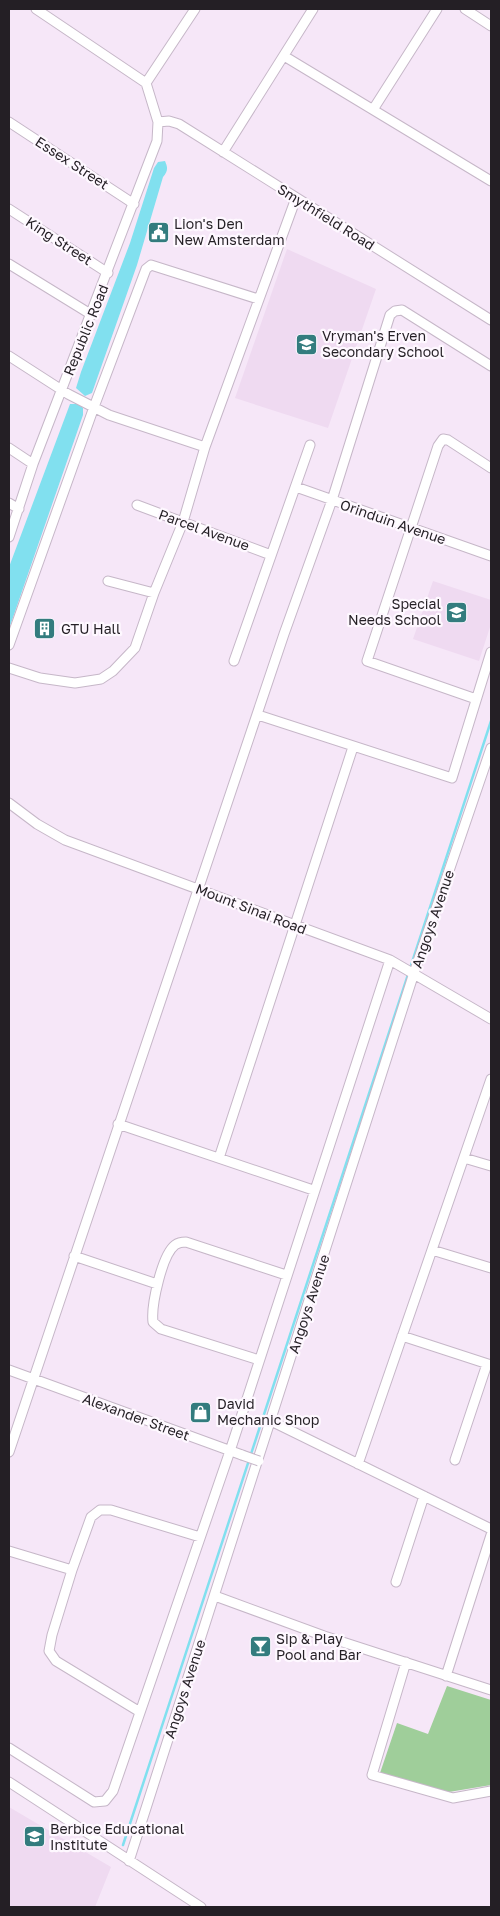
<svg xmlns="http://www.w3.org/2000/svg" width="500" height="1916" font-family="'Golos Text',sans-serif">
	<rect width="100%" height="100%" fill="#f6e7f8"/>
	<path fill="#efdaf1" d="M287,249L376,289L328,428L235,398Z
		M433,581L491,600V624L479,661L413,639Z
		M9,1807L111,1867L95,1907H9Z"/>
	<path fill="#9fce9a" d="M447,1686L491,1700V1785L449,1792L380,1773L397,1723L428,1734Z"/>
	<path fill="#81e0ef" d="M165,161C168,168 168,171 163,177L137,265L92,393L85,396L76,388L81,372L130,243L154,168L158,162Z
		M70,404H78L83,408V415L9,629V567Z"/>
	<g fill="none" stroke-linecap="round" stroke-linejoin="round">
		<path stroke="#81e0ef" stroke-width="2.5" d="M123,1845L491,721"/>
		<defs>
			<path id="minor" d="M465,9L491,26
				M284,56L491,181
				M146,83L195,9
				M374,108L437,9
				M9,122L134,204
				M158,122L169,121L179,124L491,320
				M223,152L313,9
				M9,209L108,273
				M9,264L92,315
				M9,356L68,394L109,415L205,447
				M9,448L33,464
				M296,487L491,556
				M9,503L19,509
				M137,505L271,555
				M9,537L33,464L157,141L158,122L146,83L36,9
				M108,581L154,593
				M9,645L94,407L146,269L151,265L258,299
				M234,661L310,445
				M9,668L40,678L75,683L101,679L113,671L135,648L154,593L183,522L205,447L296,198
				M476,699L367,661L438,446L443,439L448,440L491,468
				M258,715L452,778L491,652
				M9,803L37,824L65,840L390,960L491,1019
				M118,1124L313,1190
				M219,1158L353,747
				M464,1158L491,1166
				M432,1250L491,1268
				M74,1256L157,1284
				M402,1336L491,1365
				M259,1360L161,1329L153,1322C151,1305 162,1255 175,1245C179,1242 182,1242 186,1242L286,1275
				M9,1370L242,1455
				M271,1421L491,1529
				M9,1452L284,634L332,500L390,315L395,311L402,310L491,366
				M455,1460L487,1364
				M358,1464L491,1079
				M9,1551L72,1570
				M396,1582L424,1496
				M215,1596L324,1636L491,1690
				M406,1662L372,1775L453,1798L491,1791
				M446,1676L491,1535
				M140,1712L56,1661L49,1651L52,1635L72,1570L91,1517L100,1510H111L200,1537
				M9,1748L94,1802L105,1801L113,1791L230,1451L390,960
				M9,1782L201,1907
				M129,1861L414,973L491,748"/>
		</defs>
		<use href="#minor" stroke="#c6b7c8" stroke-width="11"/>
		<use href="#minor" stroke="#fff" stroke-width="9"/>
		<defs>
			<path id="minor-bridge" d="M242,1455L259,1461"/>
		</defs>
		<use href="#minor-bridge" stroke="#c6b7c8" stroke-width="11" stroke-linecap="butt"/>
		<use href="#minor-bridge" stroke="#fff" stroke-width="9"/>
	</g>
	<defs>
		<symbol id="civic-square" viewBox="-11 -11 22 22"><rect x="-9" y="-9" width="18" height="18" rx="4" fill="#337c7e" stroke="#fef8ff"/><path d="M-.6-6.5H3V-4.5H.6V-3L4-1V1h2V6H-6V1h2V-1L-.6-3ZM-1.2 2.5V6h2.4V2.5Z" fill="#fff"/></symbol>
		<symbol id="school-square" viewBox="-11 -11 22 22"><rect x="-9" y="-9" width="18" height="18" rx="4" fill="#337c7e" stroke="#fef8ff"/><path d="M0-5L7-2L0 1L-7-2ZM-4 1L0 2.5L4 1V4Q0 6-4 4Z" fill="#fff"/></symbol>
		<symbol id="building-square" viewBox="-11 -11 22 22"><rect x="-9" y="-9" width="18" height="18" rx="4" fill="#337c7e" stroke="#fef8ff"/><path d="M-4-6H4V6H1V3H-1V6H-4ZM-2.5-4.3h1.7v1.8h-1.7ZM.8-4.3h1.7v1.8H.8ZM-2.5-1h1.7V.8h-1.7ZM.8-1h1.7V.8H.8Z" fill="#fff"/></symbol>
		<symbol id="shop-square" viewBox="-11 -11 22 22"><rect x="-9" y="-9" width="18" height="18" rx="4" fill="#337c7e" stroke="#fef8ff"/><path d="M-5-2.5h2.3a2.7 3.5 0 0 1 5.4 0H5L5.5 6h-11ZM-1.5-2.5h3a1.5 2.3 0 0 0-3 0Z" fill="#fff"/></symbol>
		<symbol id="bar-square" viewBox="-11 -11 22 22"><rect x="-9" y="-9" width="18" height="18" rx="4" fill="#337c7e" stroke="#fef8ff"/><path d="M-6-5H6L.8 .8V4.5H3.5V6h-7V4.5H-.8V.8Z" fill="#fff"/></symbol>
	</defs>
	<g fill-rule="evenodd">
		<use href="#civic-square" x="146" y="220" width="25" height="25"/>
		<use href="#school-square" x="294" y="332" width="25" height="25"/>
		<use href="#school-square" x="444" y="600" width="25" height="25"/>
		<use href="#building-square" x="32" y="616" width="25" height="25"/>
		<use href="#shop-square" x="188" y="1400" width="25" height="25"/>
		<use href="#bar-square" x="248" y="1634" width="25" height="25"/>
		<use href="#school-square" x="22" y="1824" width="25" height="25"/>
	</g>
	<g text-anchor="middle" stroke-width="4.5" stroke-linejoin="round" paint-order="stroke">
		<g font-size="14" fill="#241f25" stroke="#fef8ff">
			<text transform="translate(72 163) rotate(33)" y="5">Essex Street</text>
			<text transform="translate(326 217) rotate(32)" y="5">Smythfield Road</text>
			<text transform="translate(59 241) rotate(33)" y="5">King Street</text>
			<text transform="translate(86 330) rotate(-68)" y="5">Republic Road</text>
			<text transform="translate(393 522) rotate(19)" y="5">Orinduin Avenue</text>
			<text transform="translate(204 530) rotate(20)" y="5">Parcel Avenue</text>
			<text transform="translate(251 909) rotate(21)" y="5">Mount Sinai Road</text>
			<text transform="translate(433 919) rotate(-71)" y="5">Angoys Avenue</text>
			<text transform="translate(309 1304) rotate(-72)" y="5">Angoys Avenue</text>
			<text transform="translate(136 1417) rotate(20)" y="5">Alexander Street</text>
			<text transform="translate(185 1689) rotate(-72)" y="5">Angoys Avenue</text>
		</g>
		<g font-size="14" fill="#241f25" stroke="#fef8ff" text-anchor="start">
			<text x="174" y="229">Lion's Den<tspan x="174" dy="16">New Amsterdam</tspan></text>
			<text x="322" y="341">Vryman's Erven<tspan x="322" dy="16">Secondary School</tspan></text>
			<text x="441" y="609" text-anchor="end">Special<tspan x="441" dy="16">Needs School</tspan></text>
			<text x="61" y="634">GTU Hall</text>
			<text x="217" y="1409">David<tspan x="217" dy="16">Mechanic Shop</tspan></text>
			<text x="276" y="1644">Sip &amp; Play<tspan x="276" dy="16">Pool and Bar</tspan></text>
			<text x="50" y="1834">Berbice Educational<tspan x="50" dy="16">Institute</tspan></text>
		</g>
	</g>
	<rect width="500" height="1916" fill="none" stroke="#241f25" stroke-width="20"/>
</svg>
